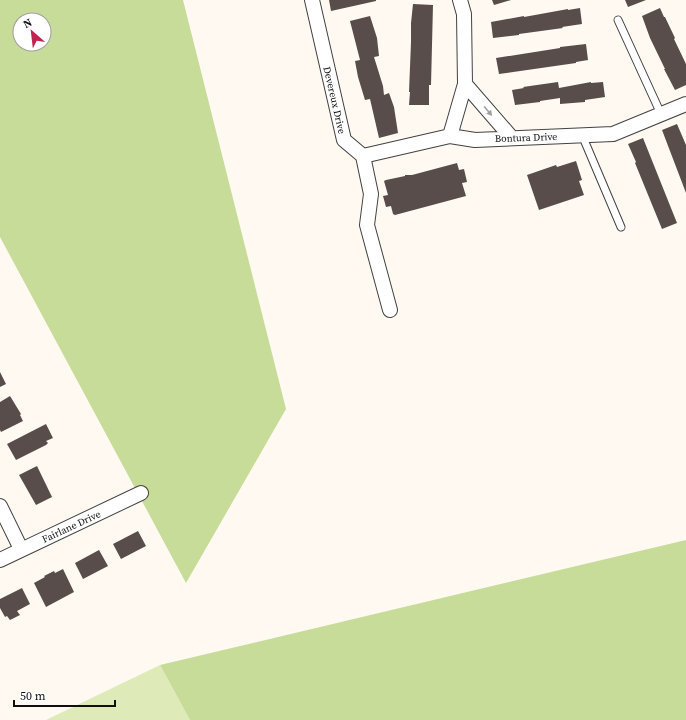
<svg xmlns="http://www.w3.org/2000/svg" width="686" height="720" font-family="'Source Serif 4',serif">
	<rect width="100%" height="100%" fill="#fff9f1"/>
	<path fill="#dfeab9" d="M160,665L190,720H46Z"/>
	<path fill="#c7dc98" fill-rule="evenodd" d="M0,0H183L286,409L186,583L0,237ZM20,20H44V44H20Z
		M686,540V720H190L160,665Z"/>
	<path fill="#584d4b" d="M329,0H376V1L331,11Z
		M492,0H511L494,5Z
		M625,0H646L628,7Z
		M413,4L433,5L431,85H429V105H409L410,92H409L411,42V23Z
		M580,8L582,24L562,27L563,28L519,34V35L493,38L491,22L524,16V17L568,9V10Z
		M660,8L664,17H665L675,38L674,39L686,64V85L675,90L664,69H665L650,38L642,16Z
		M370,16L377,38L379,56L374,57L383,86L384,95L389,93L394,107L398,133L379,138L370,99L365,100L358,77L355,61L360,60L350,21Z
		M586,44L588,60L576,62V63L499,74L496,58L560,48V47Z
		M558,82L559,88L591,82V83L603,82L605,97L585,100V102L560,104V98L540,101V102L515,105L512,90L524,88L523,87Z
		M677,124L686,145V193L662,130Z
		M643,138L677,223L662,229L635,163L636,162L628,144Z
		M576,161L582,180L579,181L584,195L539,210L527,175L556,165L557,167Z
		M457,163L459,170L464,169L467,182L462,183L466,196L395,215L393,214L391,206L386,207L383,196L388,195L384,181L386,180L405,176V175H412Z
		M0,372L6,384L0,387Z
		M10,396L21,414L20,415L23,421L1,432L0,430V402Z
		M46,424L53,438L46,441L48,443L46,445L16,460L7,444Z
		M37,466L52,497L36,505L19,475Z
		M138,531L146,546L121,559L113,544Z
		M99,550L108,566L83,579L75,563Z
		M63,569L74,592L46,607L34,583L45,577L44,576L54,571L55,573Z
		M22,588L30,604L17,611L20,615L10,620L7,616L5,617L0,608V599Z"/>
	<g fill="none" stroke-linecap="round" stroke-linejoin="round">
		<defs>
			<path id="service" d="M618,20L661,114
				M582,135L621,227"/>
			<path id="minor" d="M312,0L344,140L363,156L371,194L367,225L390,310
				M465,84L511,137
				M450,136L465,84L464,14L460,0
				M363,156L450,136L475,140L613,134L686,104
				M0,506L21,549
				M0,560L141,493"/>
		</defs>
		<use href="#service" stroke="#424242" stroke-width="9"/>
		<use href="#minor" stroke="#424242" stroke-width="16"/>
		<use href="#service" stroke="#fff" stroke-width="7"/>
		<use href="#minor" stroke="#fff" stroke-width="14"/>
	</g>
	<defs><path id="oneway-solid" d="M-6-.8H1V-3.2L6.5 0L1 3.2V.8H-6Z"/></defs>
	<use fill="#9f9f9f" href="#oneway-solid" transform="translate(488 111) rotate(50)"/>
	<g text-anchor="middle" stroke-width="4" stroke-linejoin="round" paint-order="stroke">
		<g font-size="10" fill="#0f0f0f" stroke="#fff">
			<text transform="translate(335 100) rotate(77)" y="4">Devereux Drive</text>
			<text transform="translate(526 137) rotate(-2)" y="4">Bontura Drive</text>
			<text transform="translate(71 526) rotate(-25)" y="4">Fairlane Drive</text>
		</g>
	</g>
	<g transform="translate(32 32) rotate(332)"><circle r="19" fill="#ffffff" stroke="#9f9f9f"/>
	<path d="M0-3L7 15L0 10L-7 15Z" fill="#c22451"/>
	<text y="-6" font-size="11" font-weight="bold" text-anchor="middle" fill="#0f0f0f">N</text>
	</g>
	<path d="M14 700v6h101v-6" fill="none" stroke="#0f0f0f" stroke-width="2"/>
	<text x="20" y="700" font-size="12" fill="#0f0f0f" stroke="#ffffff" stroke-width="3" paint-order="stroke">50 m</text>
</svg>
